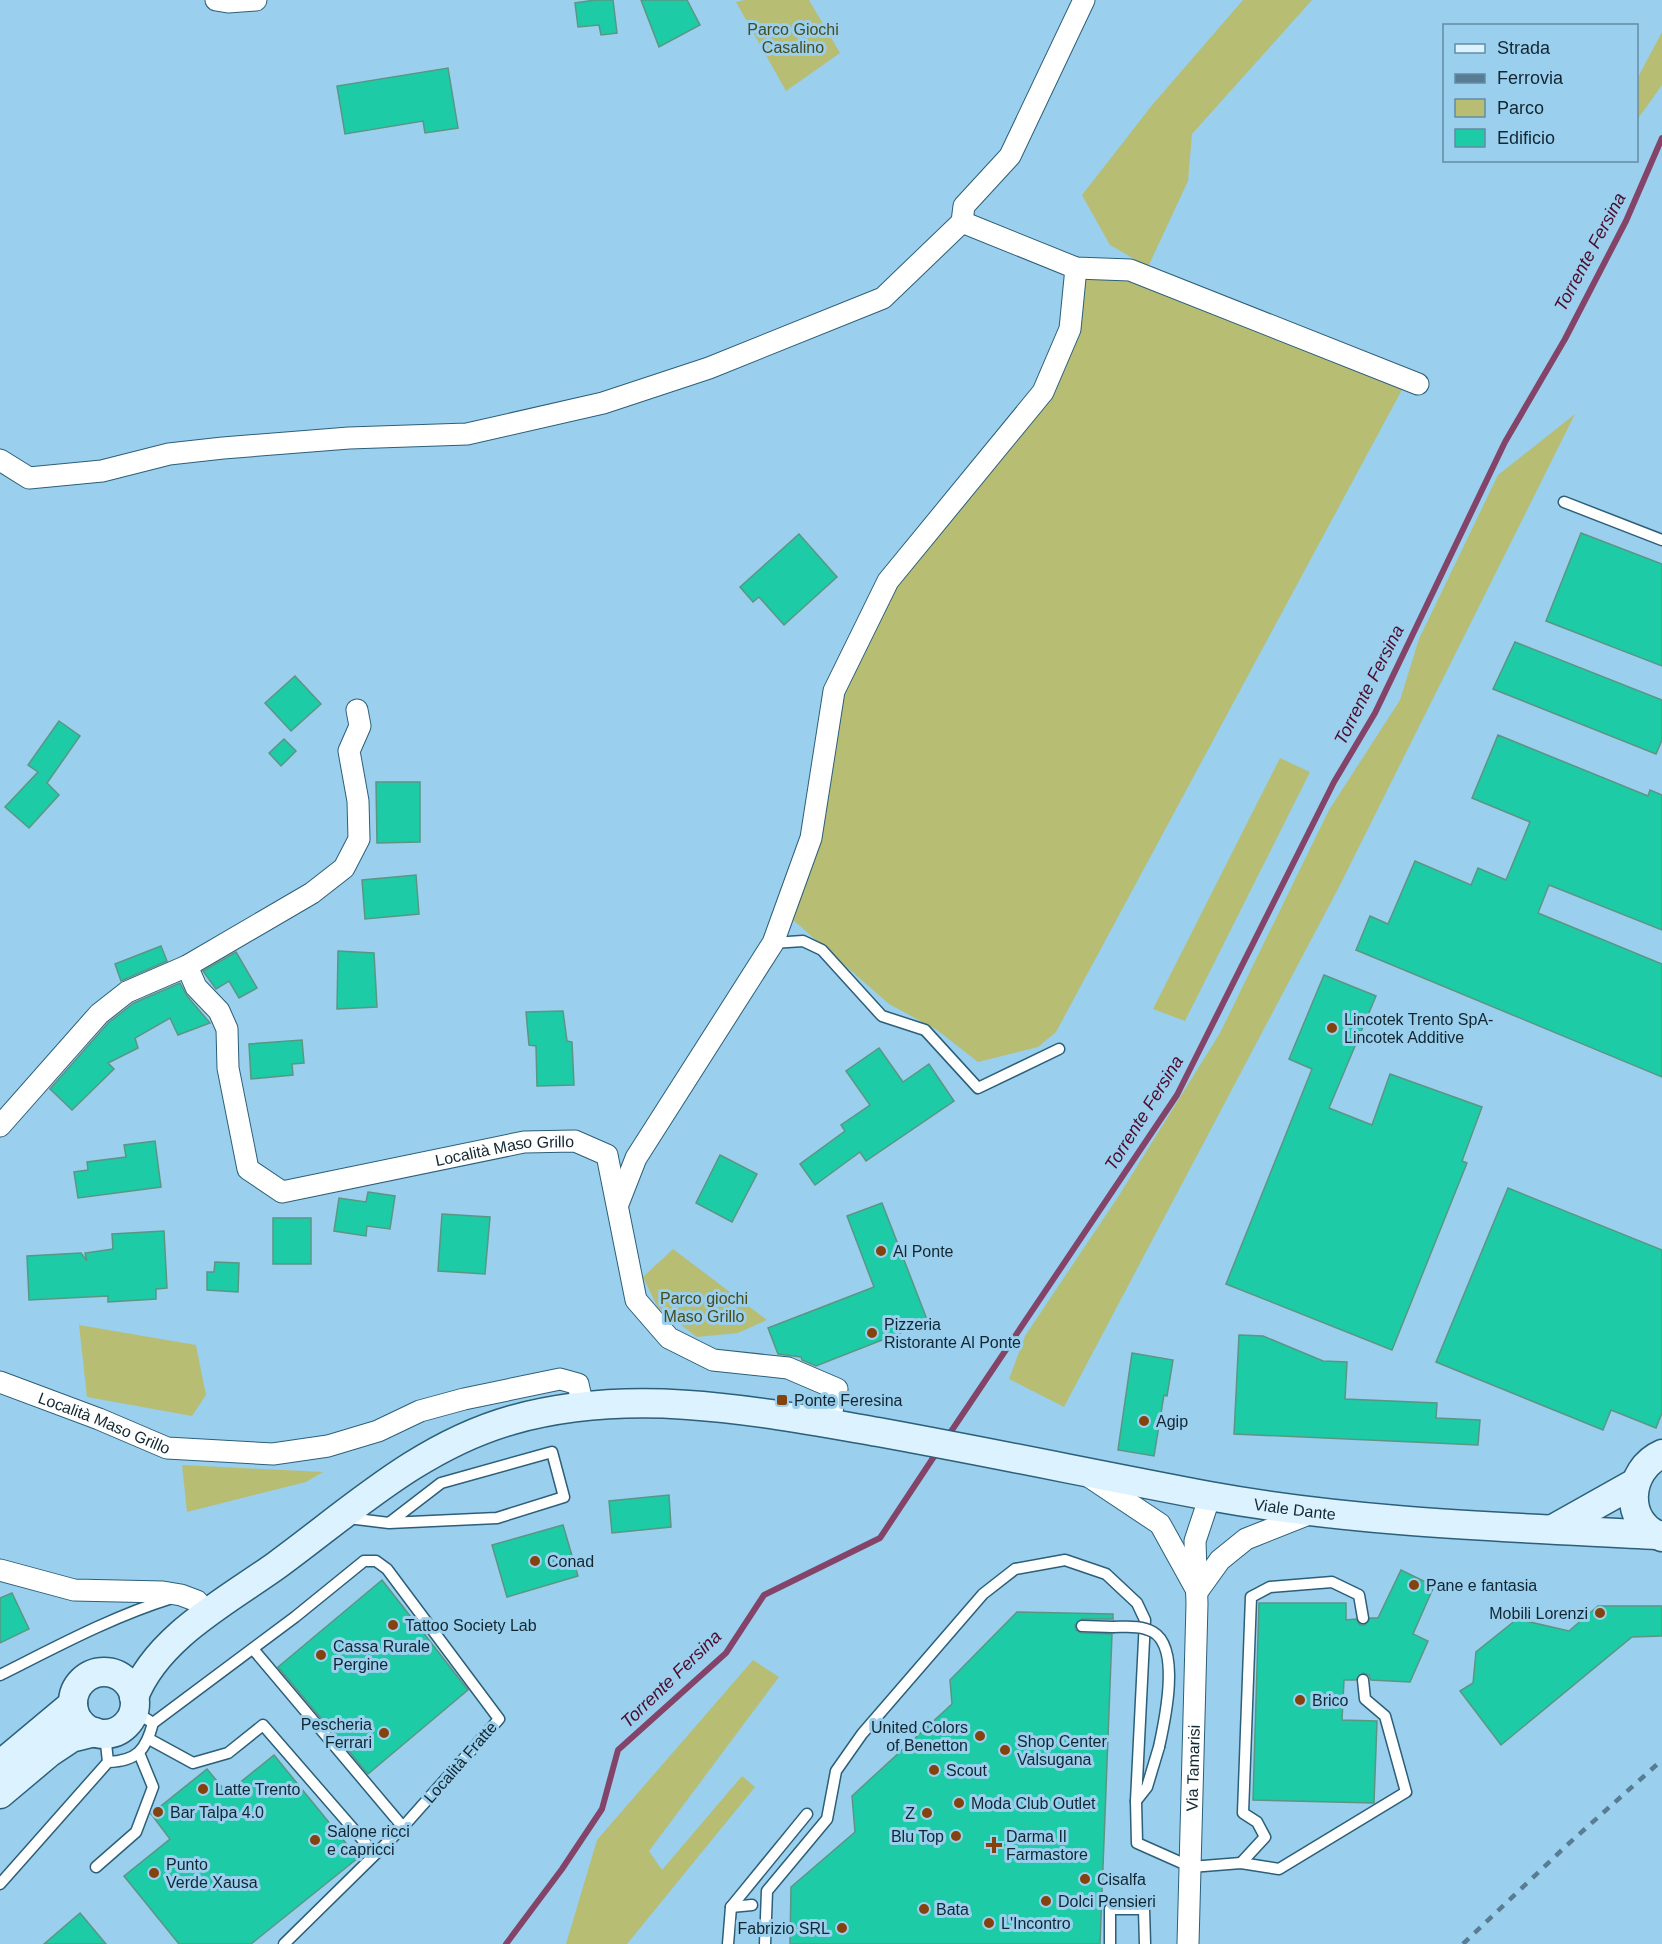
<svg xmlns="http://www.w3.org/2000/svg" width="1662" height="1944" font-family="Arial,sans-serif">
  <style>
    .green { fill: #b7be74 }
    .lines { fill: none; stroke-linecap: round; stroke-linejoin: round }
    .stream { stroke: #844469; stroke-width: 6 }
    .building { fill: #1ecba7; stroke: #5a9684; stroke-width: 1.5 }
    .lane-casing { stroke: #2c5f79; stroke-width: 13 }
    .street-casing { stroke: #2c5f79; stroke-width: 23 }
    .secondary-casing { stroke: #2c5f79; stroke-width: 31 }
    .lane { stroke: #fff; stroke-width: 10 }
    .street { stroke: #fff; stroke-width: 21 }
    .secondary { stroke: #dcf2ff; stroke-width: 28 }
    .rail { stroke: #587d92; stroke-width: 4.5; stroke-dasharray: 8 8; stroke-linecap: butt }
    .lane-bridge-casing { stroke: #2c5f79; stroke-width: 13; stroke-linecap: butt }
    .lane-bridge { stroke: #fff; stroke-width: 10 }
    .poi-dot { fill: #84430e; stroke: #9acfed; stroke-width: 2 }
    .labels { text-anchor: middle; stroke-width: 6; stroke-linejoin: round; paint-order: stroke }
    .park-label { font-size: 16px; fill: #484c1d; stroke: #9acfed }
    .poi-label { font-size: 16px; fill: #122732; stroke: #9acfed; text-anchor: start }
    .street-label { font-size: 16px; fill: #122732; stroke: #9acfed }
    .water-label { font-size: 18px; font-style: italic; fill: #4d0b2e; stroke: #9acfed }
  </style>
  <rect width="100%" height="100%" fill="#9acfed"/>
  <g class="green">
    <polygon points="745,0 809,0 840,53 786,91 736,2"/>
    <polygon points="1243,0 1312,0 1192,134 1188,181 1148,267 1110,245 1082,195 1153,104"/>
    <polygon points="1662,32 1662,85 1637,120 1637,79"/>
    <polygon points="1079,271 1129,273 1404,386 1056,1032 1038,1047 978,1062 937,1030 889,1004 792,919 839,693 893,585 1024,422 1056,392 1074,330"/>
    <polygon points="1575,414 1339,887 1064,1407 1009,1379 1025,1336 1118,1197 1220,1033 1329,810 1400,700 1419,639 1498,475"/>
    <polygon points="1280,758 1310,772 1185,1021 1153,1009"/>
    <polygon points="673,1249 767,1320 738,1333 697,1337 658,1308 643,1277"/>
    <polygon points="79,1325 196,1345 206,1395 192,1416 87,1397"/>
    <polygon points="182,1465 323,1472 306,1482 187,1512"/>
    <polygon points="753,1660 779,1677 649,1851 662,1870 742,1776 755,1787 627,1944 566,1944 597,1840"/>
  </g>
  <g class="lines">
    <g class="stream">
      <polyline points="948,1436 1177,1095 1334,782 1375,713 1505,442 1565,339 1626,221 1662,138"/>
      <polyline points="506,1944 562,1869 602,1809 618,1750 726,1653 764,1595 880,1538 937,1452"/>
    </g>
  </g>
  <g class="building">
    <polygon points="595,0 613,0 617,33 601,35 599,25 578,27 575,3"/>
    <polygon points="641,0 687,0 700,25 659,47"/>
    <polygon points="448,68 458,128 425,133 423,121 345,134 337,86"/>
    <polygon points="1581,533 1662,564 1662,666 1546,621"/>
    <polygon points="799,534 837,577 784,625 759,597 753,602 740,587"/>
    <polygon points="1515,642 1662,700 1662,740 1656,754 1493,689"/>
    <polygon points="295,676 321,704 291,731 265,703"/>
    <polygon points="59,721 80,736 47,783 59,795 29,828 5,807 38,772 28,765"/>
    <polygon points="1498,735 1648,796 1650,790 1662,795 1662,930 1549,885 1538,913 1662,964 1662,1077 1356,950 1370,916 1388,924 1415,861 1471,885 1478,868 1506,880 1530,822 1472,798"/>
    <polygon points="284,739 296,751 281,766 269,753"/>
    <polygon points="376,782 420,782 420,842 377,843"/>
    <polygon points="416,875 419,914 365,919 362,880"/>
    <polygon points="161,946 167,961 121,981 115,964"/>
    <polygon points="338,951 374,953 377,1007 337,1009"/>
    <polygon points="236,952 257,988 239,998 229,981 216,989 203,971"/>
    <polygon points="1324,975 1376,996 1329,1108 1372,1125 1390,1074 1482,1107 1462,1161 1467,1163 1392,1350 1226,1284 1312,1069 1289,1059"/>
    <polygon points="180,983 187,996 210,1023 178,1035 170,1018 135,1038 138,1048 108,1063 114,1069 72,1110 50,1089 108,1023 134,1003"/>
    <polygon points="563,1011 567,1041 572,1042 574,1085 537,1086 536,1046 529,1045 526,1012"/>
    <polygon points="302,1040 304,1063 292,1064 293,1075 251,1079 249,1044"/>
    <polygon points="879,1048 903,1082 929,1064 954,1101 866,1161 860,1152 815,1185 800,1164 845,1131 841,1125 870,1105 846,1071"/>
    <polygon points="155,1141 161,1187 78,1198 74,1172 88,1170 87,1162 126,1157 124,1145"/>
    <polygon points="720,1155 757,1174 732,1222 696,1203"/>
    <polygon points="1508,1188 1662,1250 1662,1413 1656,1428 1611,1410 1603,1430 1436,1362"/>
    <polygon points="368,1192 395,1196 390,1229 367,1226 366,1236 334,1231 339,1198 366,1202"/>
    <polygon points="882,1203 928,1322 816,1366 802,1360 801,1357 778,1354 768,1328 874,1287 847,1216"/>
    <polygon points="442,1214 490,1217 485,1274 438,1271"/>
    <rect x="273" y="1218" width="38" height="46"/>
    <polygon points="164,1231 167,1288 156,1289 156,1299 108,1302 108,1296 29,1300 27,1256 81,1253 87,1261 85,1253 113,1249 112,1234"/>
    <polygon points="215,1262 239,1263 238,1292 207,1290 207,1272 214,1272"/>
    <polygon points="1239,1335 1263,1336 1323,1361 1347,1362 1345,1399 1437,1403 1436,1418 1480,1420 1478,1445 1234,1434"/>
    <polygon points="1132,1353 1173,1360 1167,1396 1164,1395 1154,1456 1118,1450"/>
    <polygon points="669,1495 671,1527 612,1533 609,1501"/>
    <polygon points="563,1525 578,1576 507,1597 492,1545"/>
    <polygon points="1401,1570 1434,1586 1413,1634 1428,1641 1410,1682 1371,1680 1369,1675 1363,1673 1356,1680 1344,1680 1342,1720 1377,1721 1374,1803 1253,1800 1259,1603 1346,1603 1346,1620 1356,1619 1360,1625 1365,1625 1370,1618 1378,1618"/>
    <polygon points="382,1580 468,1690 368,1774 278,1667"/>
    <polygon points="12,1593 29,1629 0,1643 0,1598"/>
    <polygon points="1598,1606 1662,1606 1662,1636 1632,1637 1501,1745 1460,1691 1473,1683 1476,1652 1517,1619 1569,1631"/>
    <polygon points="1017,1612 1113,1614 1113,1619 1082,1619 1075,1625 1076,1630 1081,1633 1112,1634 1100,1944 790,1944 791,1887 855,1832 852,1796 952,1704 950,1680"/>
    <polygon points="274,1755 358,1858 251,1944 179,1944 124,1876 170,1839 151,1814 207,1769 227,1793"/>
    <polygon points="80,1913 106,1944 44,1944"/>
  </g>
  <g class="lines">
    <g class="lane-casing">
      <g id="lane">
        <polyline points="1564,502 1662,540"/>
        <polyline points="773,943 803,941 822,950 882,1016 925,1030 978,1088 1059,1049"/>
        <polyline points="348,1518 389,1523 497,1518 564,1497 552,1452 441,1483 389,1523"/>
        <polyline points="1082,1626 1113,1627"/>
        <path d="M0,1675C56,1647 111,1617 172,1598"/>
        <polyline points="134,1711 153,1723"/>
        <polyline points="105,1734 108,1762"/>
        <polyline points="149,1739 193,1763 228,1753 263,1725 375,1854"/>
        <polyline points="1136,1801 1147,1787 1159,1747"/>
        <polyline points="1241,1863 1265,1837 1257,1822 1243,1813 1251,1597 1270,1587 1332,1582 1359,1595 1363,1618"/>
        <polyline points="96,1867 136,1832 153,1787 139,1753"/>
        <path d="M0,1884L108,1762C137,1761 146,1750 153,1723L295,1617L364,1561H376L387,1569L499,1719L403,1827L253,1649"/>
        <polyline points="731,1907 752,1905"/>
        <polyline points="284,1944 403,1827"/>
        <polyline points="728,1944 731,1907 807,1814"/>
        <polyline points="765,1944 767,1891 827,1819 836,1771 862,1734 983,1594 1015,1569 1065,1560 1106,1574 1137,1603 1145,1620 1136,1801 1137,1843 1191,1867 1241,1863 1279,1869 1406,1792 1385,1716 1365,1699 1363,1680"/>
        <polyline points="1110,1944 1110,1909 1144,1909 1145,1944"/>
      </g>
    </g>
    <g class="street-casing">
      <g id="street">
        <polyline points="216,0 228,2 256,0"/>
        <polyline points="962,222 1076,268 1130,270 1418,384"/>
        <polyline points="0,460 29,478 102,471 169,454 223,448 349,438 467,434 603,403 709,368 883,298 962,222 964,206 1010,156 1084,0"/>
        <path id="s1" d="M357,710L360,726L349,751L358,801L359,839L344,868L312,893L187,966L196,987L219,1011L227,1029L228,1068L248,1169L282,1192L524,1142L575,1141L607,1155L636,1300L669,1338L713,1360L788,1368L837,1389L829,1424"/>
        <polyline points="0,1126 99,1014 127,992 187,966"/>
        <polyline points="618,1204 636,1158 773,943 811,838 834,691 888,581 1043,392 1070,329 1076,268"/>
        <path id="s2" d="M0,1382L99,1419L167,1448L273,1454L328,1446L378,1431L420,1411L464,1399L560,1379L578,1384L583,1407"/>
        <polyline points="1088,1476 1160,1524 1196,1589"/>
        <polyline points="0,1570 74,1590 163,1592 181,1595 197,1601 208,1615"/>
        <polyline points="1197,1592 1220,1560 1246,1539 1314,1512"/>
        <path id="s3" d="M1188,1944L1197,1604L1195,1541L1210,1496"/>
      </g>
    </g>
    <g class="secondary-casing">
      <g id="secondary">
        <path d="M1662,1454C1627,1469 1622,1523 1662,1537"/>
        <polyline points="1553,1529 1635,1483"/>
        <circle cx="104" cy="1703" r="31"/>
        <path id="s4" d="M134,1697C157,1637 227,1601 277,1565C352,1510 420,1446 512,1420C633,1386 757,1411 878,1432C988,1452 1098,1475 1209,1496C1357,1523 1507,1527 1658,1535"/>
        <polyline points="0,1765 73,1704"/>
        <polyline points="0,1794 50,1752 71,1738 95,1732"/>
      </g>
    </g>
    <use href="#lane" class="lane"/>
    <use href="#street" class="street"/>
    <use href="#secondary" class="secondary"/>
    <polyline class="rail" points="1463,1944 1566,1846 1662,1760"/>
    <g class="lane-bridge-casing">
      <path id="lane-bridge" d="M1113,1627C1126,1627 1141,1625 1153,1632C1181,1648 1165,1720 1159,1747"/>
    </g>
    <use href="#lane-bridge" class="lane-bridge"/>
  </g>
  <g class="poi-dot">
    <circle cx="1332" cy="1028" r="6"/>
    <circle cx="881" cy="1251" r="6"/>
    <circle cx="872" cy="1333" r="6"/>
    <rect x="776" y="1394" width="12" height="12" rx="3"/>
    <circle cx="1144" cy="1421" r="6"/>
    <circle cx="535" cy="1561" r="6"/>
    <circle cx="1414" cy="1585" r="6"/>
    <circle cx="1600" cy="1613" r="6"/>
    <circle cx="393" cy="1625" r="6"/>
    <circle cx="321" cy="1655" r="6"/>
    <circle cx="1300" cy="1700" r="6"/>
    <circle cx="384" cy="1733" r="6"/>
    <circle cx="980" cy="1736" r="6"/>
    <circle cx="1005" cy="1750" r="6"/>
    <circle cx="934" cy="1770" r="6"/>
    <circle cx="203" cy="1789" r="6"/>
    <circle cx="959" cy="1803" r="6"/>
    <circle cx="158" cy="1812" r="6"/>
    <circle cx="927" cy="1813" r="6"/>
    <circle cx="956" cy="1836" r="6"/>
    <circle cx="315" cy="1840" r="6"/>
    <path d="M991 1836h6v6h6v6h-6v6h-6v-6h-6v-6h6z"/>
    <circle cx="154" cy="1873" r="6"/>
    <circle cx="1085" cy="1879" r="6"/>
    <circle cx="1046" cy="1901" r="6"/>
    <circle cx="924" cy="1909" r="6"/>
    <circle cx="989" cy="1923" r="6"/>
    <circle cx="842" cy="1928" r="6"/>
  </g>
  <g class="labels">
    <g class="park-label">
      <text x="793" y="35">Parco Giochi<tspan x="793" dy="18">Casalino</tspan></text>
      <text x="704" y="1304">Parco giochi<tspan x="704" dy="18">Maso Grillo</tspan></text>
    </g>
    <g class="poi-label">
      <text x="1344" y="1025">Lincotek Trento SpA-<tspan x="1344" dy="18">Lincotek Additive</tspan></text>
      <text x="893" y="1257">Al Ponte</text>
      <text x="884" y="1330">Pizzeria<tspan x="884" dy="18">Ristorante Al Ponte</tspan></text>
      <text x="794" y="1406">Ponte Feresina</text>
      <text x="1156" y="1427">Agip</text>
      <text x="547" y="1567">Conad</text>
      <text x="1426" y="1591">Pane e fantasia</text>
      <text x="1588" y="1619" text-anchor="end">Mobili Lorenzi</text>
      <text x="405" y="1631">Tattoo Society Lab</text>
      <text x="333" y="1652">Cassa Rurale<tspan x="333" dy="18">Pergine</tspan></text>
      <text x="1312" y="1706">Brico</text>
      <text x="372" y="1730" text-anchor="end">Pescheria<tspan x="372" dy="18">Ferrari</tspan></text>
      <text x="968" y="1733" text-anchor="end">United Colors<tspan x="968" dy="18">of Benetton</tspan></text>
      <text x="1017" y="1747">Shop Center<tspan x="1017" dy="18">Valsugana</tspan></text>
      <text x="946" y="1776">Scout</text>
      <text x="215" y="1795">Latte Trento</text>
      <text x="971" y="1809">Moda Club Outlet</text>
      <text x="170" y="1818">Bar Talpa 4.0</text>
      <text x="915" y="1819" text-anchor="end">Z</text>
      <text x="327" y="1837">Salone ricci<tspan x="327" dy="18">e capricci</tspan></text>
      <text x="944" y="1842" text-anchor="end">Blu Top</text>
      <text x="1006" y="1842">Darma Il<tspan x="1006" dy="18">Farmastore</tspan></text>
      <text x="166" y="1870">Punto<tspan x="166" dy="18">Verde Xausa</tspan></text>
      <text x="1097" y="1885">Cisalfa</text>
      <text x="1058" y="1907">Dolci Pensieri</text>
      <text x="936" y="1915">Bata</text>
      <text x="1001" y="1929">L'Incontro</text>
      <text x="830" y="1934" text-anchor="end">Fabrizio SRL</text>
    </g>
    <g class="street-label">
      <text dy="6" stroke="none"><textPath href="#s1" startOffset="836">Località Maso Grillo</textPath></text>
      <text dy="6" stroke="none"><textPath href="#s2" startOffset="112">Località Maso Grillo</textPath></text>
      <text dy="6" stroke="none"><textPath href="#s4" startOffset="1269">Viale Dante</textPath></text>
      <text transform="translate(460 1762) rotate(-49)" y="6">Località Fratte</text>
      <text dy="6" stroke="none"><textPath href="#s3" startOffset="176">Via Tamarisi</textPath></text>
    </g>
    <g class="water-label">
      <text transform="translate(1590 252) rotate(-62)" y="6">Torrente Fersina</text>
      <text transform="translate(1369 685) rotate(-63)" y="6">Torrente Fersina</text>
      <text transform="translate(1144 1113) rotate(-58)" y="6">Torrente Fersina</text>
      <text transform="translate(671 1679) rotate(-44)" y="6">Torrente Fersina</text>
    </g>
  </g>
  <rect x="1443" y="24" width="195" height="138" fill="#9acfed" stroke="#648ca2" stroke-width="1.5"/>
  <rect x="1455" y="44" width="30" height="9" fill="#dcf2ff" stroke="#648ca2" stroke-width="1.5"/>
  <text x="1497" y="54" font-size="18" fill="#122732">Strada</text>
  <rect x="1455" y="74" width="30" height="9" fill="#587d92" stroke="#648ca2" stroke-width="1.5"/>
  <text x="1497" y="84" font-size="18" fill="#122732">Ferrovia</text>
  <rect x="1455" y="99" width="30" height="18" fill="#b7be74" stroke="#648ca2" stroke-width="1.5"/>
  <text x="1497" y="114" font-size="18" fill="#122732">Parco</text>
  <rect x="1455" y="129" width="30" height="18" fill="#1ecba7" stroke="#648ca2" stroke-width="1.5"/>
  <text x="1497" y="144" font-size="18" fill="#122732">Edificio</text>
</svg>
